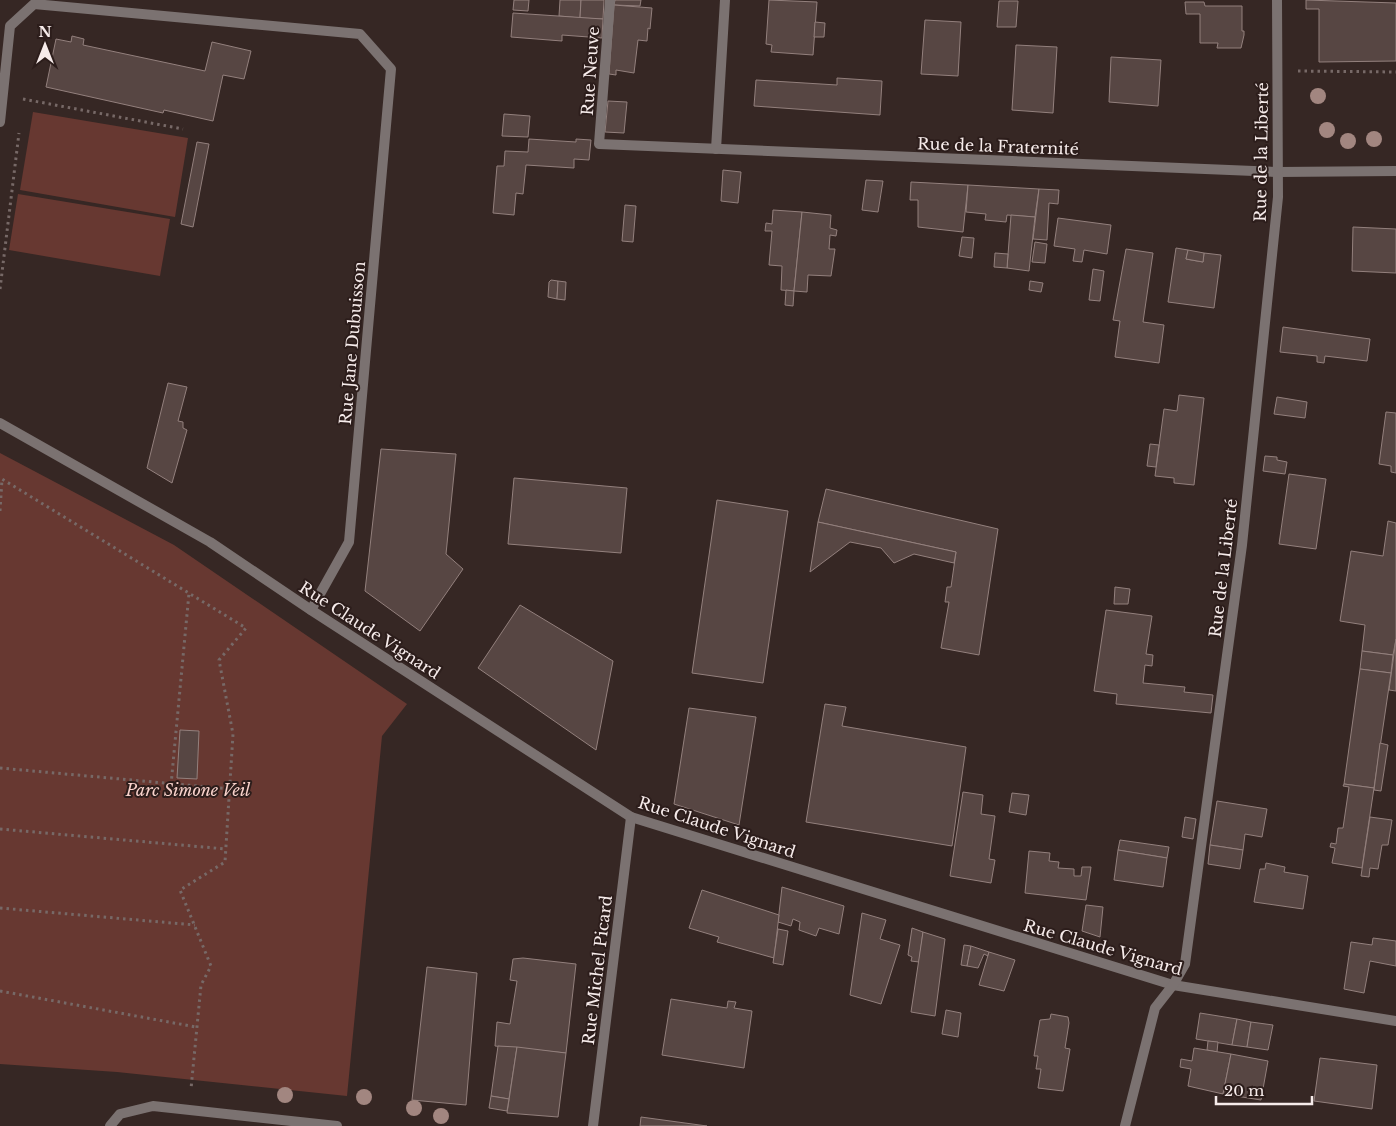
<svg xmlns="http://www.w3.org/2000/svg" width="1396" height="1126" font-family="'Libre Baskerville',serif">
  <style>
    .green { fill: #673831 }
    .building { fill: #574643; stroke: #93807d }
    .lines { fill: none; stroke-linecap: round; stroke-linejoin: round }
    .path { stroke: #776967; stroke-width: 3; stroke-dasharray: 2.5 4; stroke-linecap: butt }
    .lane { stroke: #7b7271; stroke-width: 10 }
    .street { stroke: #7b7271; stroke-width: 10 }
    .tree { fill: #a28680 }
    .labels { text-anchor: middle; stroke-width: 4; stroke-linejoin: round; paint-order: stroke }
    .street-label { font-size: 16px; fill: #f6ebea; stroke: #2c1d1b }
    .park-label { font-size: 16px; font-style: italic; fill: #fad3cc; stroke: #2c1d1b }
  </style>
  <rect width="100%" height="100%" fill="#362724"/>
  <g class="green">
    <polygon points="33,112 188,138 175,217 20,190"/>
    <polygon points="18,194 170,219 160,276 9,250"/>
    <polygon points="0,453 174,545 407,704 382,736 347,1096 117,1072 0,1064"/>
  </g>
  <g class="building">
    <polygon points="514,0 529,0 528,11 513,10"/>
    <polygon points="560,0 581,0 580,18 559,16"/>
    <polygon points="581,0 604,0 603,19 580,18"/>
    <polygon points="615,0 641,0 640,6 614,5"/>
    <polygon points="769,0 817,2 813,55 771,52 772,45 766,44"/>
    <polygon points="1306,0 1396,3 1396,61 1319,62 1319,9 1306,9"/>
    <polygon points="999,1 1018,1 1016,27 997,27"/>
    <polygon points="1185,2 1204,2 1205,6 1242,6 1242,31 1244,31 1244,35 1241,48 1217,48 1218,43 1200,43 1200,14 1186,14"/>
    <polygon points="614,5 652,8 650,29 648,28 647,41 638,40 634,73 616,70 616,75 609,74"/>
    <polygon points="513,13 603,19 602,38 562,35 562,41 511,37"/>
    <polygon points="925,20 961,22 958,76 921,74"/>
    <polygon points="815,22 825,23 824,37 814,37"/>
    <polygon points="72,36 84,39 83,45 205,71 212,42 251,51 244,79 223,75 213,121 164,110 163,113 46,87 56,39 71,42"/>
    <polygon points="1016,45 1057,47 1053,113 1012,110"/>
    <polygon points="1111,57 1161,60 1158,106 1109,102"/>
    <polygon points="837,78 882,81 880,115 754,106 756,80 837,85"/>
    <polygon points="608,101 627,102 624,133 605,132"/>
    <polygon points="504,114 530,116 528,137 502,136"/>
    <polygon points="529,139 576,142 576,139 591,140 589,160 574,159 574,168 526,165 523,194 516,193 514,215 493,213 497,166 504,166 505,151 528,152"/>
    <polygon points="197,142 209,144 193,227 181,224"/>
    <polygon points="723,170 741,172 738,203 721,201"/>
    <polygon points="866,180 883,181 878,212 862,210"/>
    <polygon points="911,182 968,185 963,232 918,227 918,200 910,200"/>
    <polygon points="968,185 1039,189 1035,217 1007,215 1006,222 985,220 986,214 966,212"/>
    <polygon points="1039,189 1059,190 1058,204 1049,203 1047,240 1033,239"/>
    <polygon points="625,205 636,206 633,242 622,241"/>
    <polygon points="773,210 802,212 794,291 781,290 782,266 769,265 772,231 765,231 766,223 772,224"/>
    <polygon points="802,212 831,215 830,228 837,230 836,236 830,235 829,249 835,249 831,276 808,275 807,292 794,291"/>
    <polygon points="1011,215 1035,217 1029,271 1007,268"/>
    <polygon points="1058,218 1111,225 1107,254 1084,250 1082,262 1073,261 1075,249 1054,246"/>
    <polygon points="1353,227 1396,229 1396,273 1352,271"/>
    <polygon points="962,237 974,238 972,258 959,256"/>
    <polygon points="1035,242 1047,244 1045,263 1032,262"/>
    <polygon points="1176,248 1188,250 1186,259 1203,262 1204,253 1221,255 1214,308 1168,302"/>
    <polygon points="1126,249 1153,253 1143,322 1164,325 1159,363 1115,357 1120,321 1113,320"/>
    <polygon points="1188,250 1204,253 1203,262 1186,259"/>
    <polygon points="995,253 1008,254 1007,268 994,267"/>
    <polygon points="1093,269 1104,271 1100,301 1089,300"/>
    <polygon points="551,280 558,281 557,299 548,297 549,282"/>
    <polygon points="558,281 566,282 565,300 557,299"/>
    <polygon points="1030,281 1043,283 1041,292 1029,290"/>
    <polygon points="786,290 794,291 793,306 785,305"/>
    <polygon points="1283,327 1370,339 1367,361 1325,356 1324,363 1317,362 1317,356 1280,352"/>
    <polygon points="168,383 187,387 178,421 183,422 183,428 187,430 172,483 147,468"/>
    <polygon points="1179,395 1204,398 1194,485 1174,483 1174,478 1155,476 1164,409 1177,411"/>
    <polygon points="1277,397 1307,402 1305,418 1274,414"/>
    <polygon points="1386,412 1396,413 1396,473 1391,472 1391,466 1379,464"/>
    <polygon points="1150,444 1159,445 1156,467 1147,466"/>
    <polygon points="381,449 456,454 446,554 463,569 420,631 365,591"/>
    <polygon points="1265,456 1277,457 1277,460 1287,462 1285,474 1263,471"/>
    <polygon points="1289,474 1326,479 1316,549 1279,544"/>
    <polygon points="514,478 627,488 621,553 508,544"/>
    <polygon points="826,489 998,529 979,655 941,648 949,602 945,602 947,587 951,587 956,552 818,522"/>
    <polygon points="717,500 788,511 763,683 692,673"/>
    <polygon points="1388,521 1396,523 1396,639 1393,655 1362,651 1365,625 1340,621 1351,551 1383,556"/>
    <polygon points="818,522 956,552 954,563 914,554 894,563 881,548 850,542 810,572"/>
    <polygon points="1115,587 1130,589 1128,604 1114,604"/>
    <polygon points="520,605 613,661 596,750 478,668"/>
    <polygon points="1106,610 1152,616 1146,654 1153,655 1152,666 1145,665 1143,683 1185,687 1184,692 1213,695 1211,713 1116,704 1117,694 1094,691"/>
    <polygon points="1396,639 1396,691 1389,690"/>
    <polygon points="1362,651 1393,655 1391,673 1360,669"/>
    <polygon points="1360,669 1391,673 1374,788 1344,784"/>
    <polygon points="825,704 846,707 842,726 966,747 952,846 806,822"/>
    <polygon points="689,708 756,717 739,825 674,804"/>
    <polygon points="180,730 199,731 197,779 177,778"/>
    <polygon points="1380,743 1388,745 1381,791 1374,790"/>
    <polygon points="1344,784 1374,788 1362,868 1332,863 1335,848 1330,847 1331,843 1336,844 1338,828 1343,828 1349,787 1343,786"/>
    <polygon points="963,792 983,795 981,814 995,816 989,859 995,860 991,883 950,876"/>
    <polygon points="1012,793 1029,795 1026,815 1009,812"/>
    <polygon points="1217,801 1267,809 1262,837 1245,834 1243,850 1210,845"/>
    <polygon points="1185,817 1196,819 1193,839 1182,837"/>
    <polygon points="1370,817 1392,820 1388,845 1382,845 1378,869 1370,868 1369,877 1361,876"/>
    <polygon points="1120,840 1169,847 1167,858 1118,850"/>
    <polygon points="1210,845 1243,850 1240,869 1208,864"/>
    <polygon points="1118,850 1167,858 1163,887 1114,880"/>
    <polygon points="1029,851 1050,853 1049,861 1059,862 1058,868 1074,869 1074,876 1081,876 1082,867 1091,867 1086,900 1025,893"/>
    <polygon points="1266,863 1285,867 1284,872 1308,876 1303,909 1254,902 1260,869 1265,869"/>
    <polygon points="782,887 844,906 839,934 819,928 816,936 799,930 800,922 793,919 791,926 778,922"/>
    <polygon points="702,890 779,915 774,958 717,942 719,937 689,928"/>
    <polygon points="1086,905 1103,907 1100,937 1082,931"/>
    <polygon points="862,913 886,920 880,939 900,945 881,1004 850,995"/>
    <polygon points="912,928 923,932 919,962 911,961 912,957 908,955"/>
    <polygon points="778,929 788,931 783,965 773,963"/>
    <polygon points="923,932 945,939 935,1016 911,1012"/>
    <polygon points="1373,938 1396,941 1396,966 1370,961 1364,993 1344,989 1351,942 1372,945"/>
    <polygon points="964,945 971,946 967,966 961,965"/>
    <polygon points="971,946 989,952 988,956 984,954 978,968 967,966"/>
    <polygon points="989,952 1015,960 1004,991 979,985"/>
    <polygon points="523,958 576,964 566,1053 495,1046 497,1022 510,1024 517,981 510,980 513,959"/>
    <polygon points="427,967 477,973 466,1105 412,1100"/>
    <polygon points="671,999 727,1008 728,1001 736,1002 734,1008 752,1011 744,1068 662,1055"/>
    <polygon points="946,1010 961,1013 958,1037 942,1034"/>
    <polygon points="1200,1013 1237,1019 1232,1045 1196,1039"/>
    <polygon points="1051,1014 1068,1017 1069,1023 1065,1048 1070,1049 1063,1091 1038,1088 1041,1069 1036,1069 1038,1056 1034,1056 1040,1020 1050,1019"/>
    <polygon points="1237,1019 1251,1022 1247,1047 1232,1045"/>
    <polygon points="1251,1022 1273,1025 1268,1050 1247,1047"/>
    <polygon points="1208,1041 1218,1042 1217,1052 1207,1050"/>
    <polygon points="498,1046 517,1047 509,1099 491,1096"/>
    <polygon points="517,1047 566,1053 558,1117 507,1113"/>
    <polygon points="1194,1048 1231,1054 1223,1094 1188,1086 1191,1069 1180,1067 1181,1059 1192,1061"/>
    <polygon points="1231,1054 1268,1061 1261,1100 1223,1094"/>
    <polygon points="1320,1058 1377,1065 1372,1109 1314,1101"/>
    <polygon points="491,1096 509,1099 507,1111 489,1108"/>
    <polygon points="641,1117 707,1126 640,1126"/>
  </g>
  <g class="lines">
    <g class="path">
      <polyline points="1298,71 1396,72"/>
      <polyline points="23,99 183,129"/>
      <polyline points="0,289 19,133"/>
      <polyline points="0,511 2,479 246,628 219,660 233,734 225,862 180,890 211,966 201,985 191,1089"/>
      <polyline points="0,768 230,789"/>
      <polyline points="171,785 189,593"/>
      <polyline points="0,829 226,849"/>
      <polyline points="0,908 195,925"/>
      <polyline points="0,991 196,1027"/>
    </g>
    <polyline class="lane" points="0,122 10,26 34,4 360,34 391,69 349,542 311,610"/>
    <g class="street">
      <polyline points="610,0 599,144 1279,172 1396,171"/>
      <polyline points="716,149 725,0"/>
      <polyline points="0,423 210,542 311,610 631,817 1173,985 1396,1021"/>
      <polyline points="110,1126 120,1114 153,1106 337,1126"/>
      <polyline points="593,1126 631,817"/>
      <polyline points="1125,1126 1155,1008 1173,985 1185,964 1242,545 1278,197 1277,0"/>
    </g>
  </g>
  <g class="tree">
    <circle cx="1318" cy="96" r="8"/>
    <circle cx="1327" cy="130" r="8"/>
    <circle cx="1374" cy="139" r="8"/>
    <circle cx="1348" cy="141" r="8"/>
    <circle cx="285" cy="1095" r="8"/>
    <circle cx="364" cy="1097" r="8"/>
    <circle cx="414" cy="1108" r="8"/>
    <circle cx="441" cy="1116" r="8"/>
  </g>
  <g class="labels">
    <g class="street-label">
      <text transform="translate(590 71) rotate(-86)" y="6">Rue Neuve</text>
      <text transform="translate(998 146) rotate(2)" y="6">Rue de la Fraternité</text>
      <text transform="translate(1261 152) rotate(-89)" y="6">Rue de la Liberté</text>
      <text transform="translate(352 343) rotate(-85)" y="6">Rue Jane Dubuisson</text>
      <text transform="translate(1223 568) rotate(-83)" y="6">Rue de la Liberté</text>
      <text transform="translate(370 630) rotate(33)" y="6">Rue Claude Vignard</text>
      <text transform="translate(717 827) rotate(18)" y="6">Rue Claude Vignard</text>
      <text transform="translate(1103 947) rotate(16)" y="6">Rue Claude Vignard</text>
      <text transform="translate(597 970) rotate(-83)" y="6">Rue Michel Picard</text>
    </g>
    <g class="park-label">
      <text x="188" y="796">Parc Simone Veil</text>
    </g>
  </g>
  <g transform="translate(45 45)" stroke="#2c1d1b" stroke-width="4" paint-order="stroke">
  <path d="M0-4L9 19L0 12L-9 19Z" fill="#f6ebea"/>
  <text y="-8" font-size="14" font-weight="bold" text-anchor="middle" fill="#f6ebea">N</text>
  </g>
  <path d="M1216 1096v8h96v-8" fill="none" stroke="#f6ebea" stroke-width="2.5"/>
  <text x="1224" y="1096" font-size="15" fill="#f6ebea" stroke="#2c1d1b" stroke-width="4" paint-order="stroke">20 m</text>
</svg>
